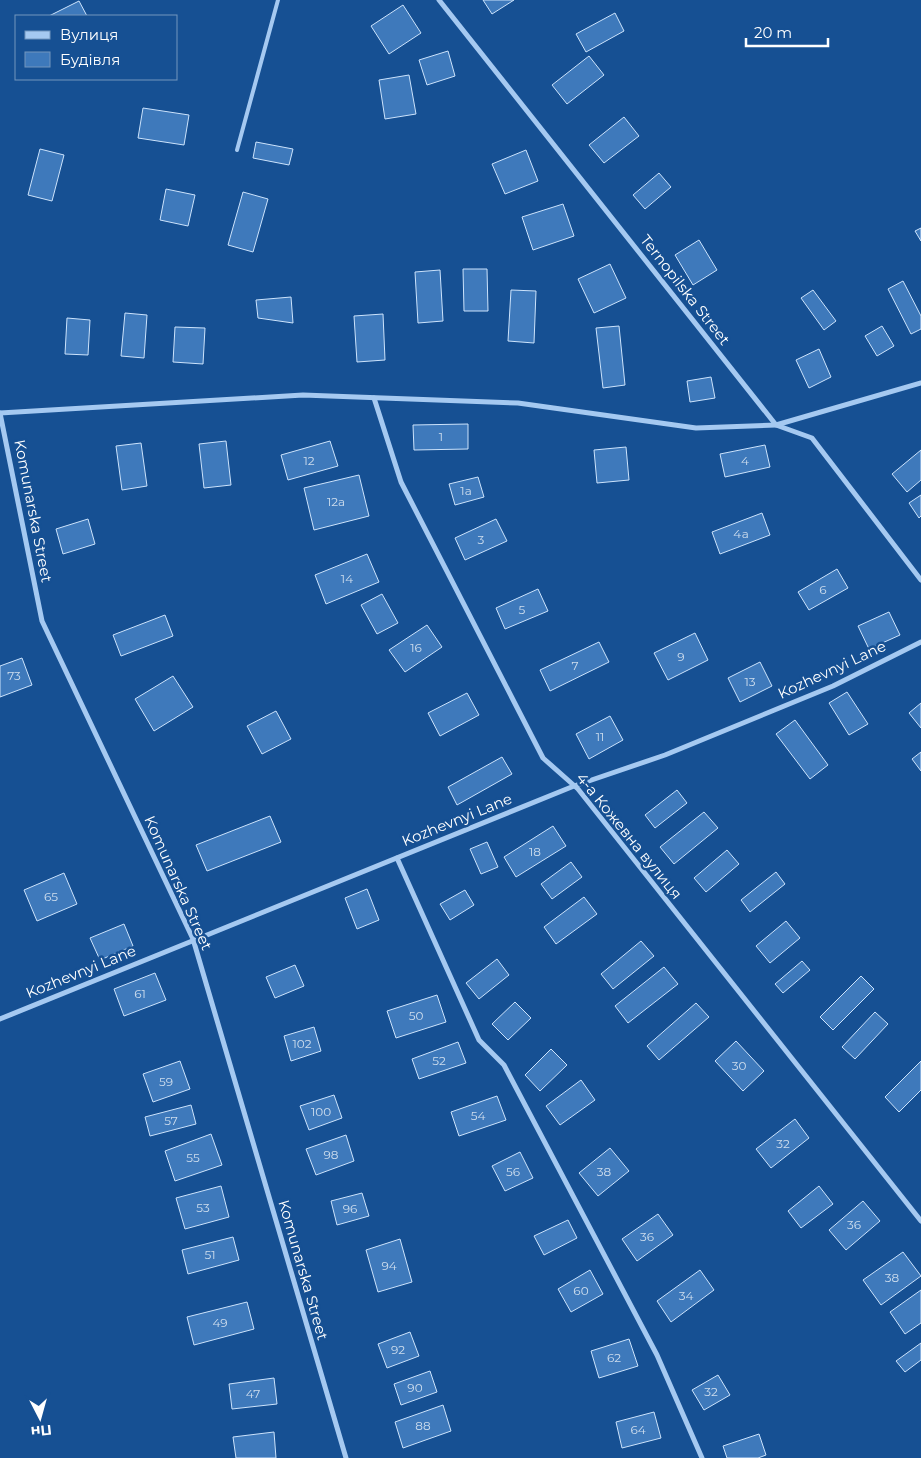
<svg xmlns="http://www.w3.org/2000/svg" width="921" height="1458" font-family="Montserrat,sans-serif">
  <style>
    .building { fill: #3e79bb; stroke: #cce3fc }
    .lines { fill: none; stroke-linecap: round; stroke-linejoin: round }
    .lane { stroke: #a5c9f1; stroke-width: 4 }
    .street { stroke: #a5c9f1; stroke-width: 5 }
    .labels { text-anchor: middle; stroke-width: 5; stroke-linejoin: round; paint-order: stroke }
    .number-label { font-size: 12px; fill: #cfdeee }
    .street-label { font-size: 15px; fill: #fff; stroke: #165093 }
  </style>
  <rect width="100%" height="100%" fill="#165093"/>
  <g class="building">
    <polygon points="483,0 514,0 492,14"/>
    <polygon points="79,1 87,16 49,16"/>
    <polygon points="403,5 421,33 389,54 371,26"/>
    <polygon points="615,13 624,31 586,52 576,34"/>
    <polygon points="448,51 455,76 427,85 419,60"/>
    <polygon points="589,56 604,75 567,104 552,85"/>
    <polygon points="409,75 416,114 385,119 379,80"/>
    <polygon points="143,108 189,115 184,145 138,138"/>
    <polygon points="624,117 639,136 604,163 589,145"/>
    <polygon points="256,142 293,149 289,165 253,158"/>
    <polygon points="40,149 64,155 52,201 28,195"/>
    <polygon points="526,150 538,181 505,194 492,164"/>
    <polygon points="659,173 671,187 645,209 633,195"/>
    <polygon points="166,189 195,195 188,226 160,220"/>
    <polygon points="243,192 268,199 253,252 228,245"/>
    <polygon points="563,204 574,236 533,250 522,217"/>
    <polygon points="921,228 921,241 915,231"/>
    <polygon points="699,240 717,270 693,285 675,255"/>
    <polygon points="610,264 626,298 594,313 578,279"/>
    <polygon points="463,269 487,269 488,311 464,311"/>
    <polygon points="440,270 443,321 418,323 415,272"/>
    <polygon points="903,281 921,316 921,329 911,334 888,289"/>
    <polygon points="511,290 536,291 534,343 508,341"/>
    <polygon points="813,290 836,321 824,330 801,298"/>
    <polygon points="291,297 293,323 258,318 256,300"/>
    <polygon points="125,313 147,315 144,358 121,356"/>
    <polygon points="383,314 385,360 357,362 354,316"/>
    <polygon points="67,318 90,320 88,355 65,354"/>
    <polygon points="619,326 625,385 603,388 596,328"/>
    <polygon points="882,326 894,346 877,356 865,336"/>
    <polygon points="175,327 205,328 203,364 173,362"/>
    <polygon points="819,349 831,377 809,388 796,360"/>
    <polygon points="711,377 715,398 690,402 687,381"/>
    <polygon points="468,424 468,449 414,450 413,425"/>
    <polygon points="226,441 231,485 204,488 199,444"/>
    <polygon points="330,441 338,466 288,480 281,455"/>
    <polygon points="141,443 147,486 122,490 116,446"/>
    <polygon points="765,445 770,467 725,477 720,454"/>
    <polygon points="626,447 629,480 597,483 594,450"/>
    <polygon points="921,450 921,480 907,492 892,474"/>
    <polygon points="359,475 369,516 314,530 304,488"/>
    <polygon points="478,477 484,497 455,505 449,484"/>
    <polygon points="921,495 921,516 919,518 909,503"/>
    <polygon points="762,513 770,535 720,554 712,532"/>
    <polygon points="88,519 95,544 63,554 56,529"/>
    <polygon points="496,519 507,541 465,560 455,538"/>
    <polygon points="367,554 379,582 326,604 315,575"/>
    <polygon points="837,569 848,588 809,610 798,592"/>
    <polygon points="538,589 548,611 505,629 496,608"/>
    <polygon points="382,594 398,623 377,634 361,605"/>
    <polygon points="889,612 900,635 869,649 858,626"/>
    <polygon points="165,615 173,636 121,656 113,635"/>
    <polygon points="427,625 442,647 405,672 389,650"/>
    <polygon points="695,633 708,660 668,680 654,653"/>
    <polygon points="599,642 609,662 550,691 540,670"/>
    <polygon points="22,658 32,685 0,697 0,666"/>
    <polygon points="760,662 772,686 740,702 728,678"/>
    <polygon points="173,676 193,707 154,731 135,699"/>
    <polygon points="847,692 868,724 849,735 829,703"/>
    <polygon points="467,693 479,715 440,736 428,713"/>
    <polygon points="921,703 921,728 909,713"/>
    <polygon points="276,711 291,739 262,754 247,726"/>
    <polygon points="610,716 623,740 589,759 576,734"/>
    <polygon points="795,720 828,765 810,779 776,734"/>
    <polygon points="921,752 921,771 912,759"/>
    <polygon points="502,757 512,774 457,805 448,787"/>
    <polygon points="677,790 687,803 655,828 645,815"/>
    <polygon points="704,812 718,828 674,864 660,847"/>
    <polygon points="270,816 281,842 207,871 196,845"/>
    <polygon points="553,826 566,846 516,877 504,857"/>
    <polygon points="487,842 498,867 481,874 470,849"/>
    <polygon points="727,850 739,864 706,892 694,878"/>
    <polygon points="571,862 582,877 552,899 541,884"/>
    <polygon points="776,872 785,884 750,912 741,900"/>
    <polygon points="64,873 77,904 37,921 24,890"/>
    <polygon points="367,889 379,920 357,929 345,898"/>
    <polygon points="465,890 474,905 450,920 440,904"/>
    <polygon points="584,897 597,914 556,944 544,927"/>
    <polygon points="786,921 800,938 770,963 756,946"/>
    <polygon points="124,924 133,946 100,960 90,938"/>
    <polygon points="641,941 654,956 613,989 601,974"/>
    <polygon points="497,959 509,975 479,999 466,983"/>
    <polygon points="802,961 810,970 783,993 775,984"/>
    <polygon points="295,965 304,986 275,998 266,977"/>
    <polygon points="664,967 678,984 628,1023 615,1006"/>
    <polygon points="155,973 166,1000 124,1016 114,989"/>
    <polygon points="861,976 874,989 833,1030 820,1017"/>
    <polygon points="437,995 446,1022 396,1038 387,1011"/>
    <polygon points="515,1002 531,1018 508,1040 492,1024"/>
    <polygon points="696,1003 709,1017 659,1060 647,1046"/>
    <polygon points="875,1012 888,1024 855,1059 842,1047"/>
    <polygon points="314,1027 321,1051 291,1061 284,1036"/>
    <polygon points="736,1041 764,1071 743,1091 715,1061"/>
    <polygon points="458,1042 466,1063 419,1079 412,1059"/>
    <polygon points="551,1049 567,1065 540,1091 525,1075"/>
    <polygon points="180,1061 190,1089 153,1102 143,1074"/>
    <polygon points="921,1061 921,1090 899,1112 885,1097"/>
    <polygon points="581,1080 595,1100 560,1125 546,1106"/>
    <polygon points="334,1095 342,1118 309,1130 300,1106"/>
    <polygon points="497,1096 506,1120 459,1136 451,1112"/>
    <polygon points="191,1105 196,1124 150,1136 145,1117"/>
    <polygon points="795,1119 809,1138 771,1168 756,1149"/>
    <polygon points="211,1134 222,1165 175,1181 165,1151"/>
    <polygon points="346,1135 354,1161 316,1175 306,1149"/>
    <polygon points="610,1148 629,1171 598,1196 579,1173"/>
    <polygon points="520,1152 533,1178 505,1191 492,1166"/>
    <polygon points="221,1186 229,1217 185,1229 176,1198"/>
    <polygon points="819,1186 833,1204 801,1228 788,1211"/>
    <polygon points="362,1193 369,1216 337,1225 331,1201"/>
    <polygon points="863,1201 880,1221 846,1250 829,1230"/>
    <polygon points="658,1214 673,1235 637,1261 622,1239"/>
    <polygon points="568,1220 577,1238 544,1255 534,1236"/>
    <polygon points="233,1237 239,1260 188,1274 182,1250"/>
    <polygon points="400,1239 412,1282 378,1292 366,1250"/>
    <polygon points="903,1252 921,1276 881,1305 863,1280"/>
    <polygon points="590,1270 603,1294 571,1312 558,1289"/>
    <polygon points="700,1270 714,1290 671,1322 657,1301"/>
    <polygon points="921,1290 921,1323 905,1334 890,1312"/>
    <polygon points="247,1302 254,1329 194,1345 187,1317"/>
    <polygon points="410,1332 419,1356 387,1368 378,1344"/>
    <polygon points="629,1339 638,1366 599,1378 591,1351"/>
    <polygon points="921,1343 921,1360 905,1372 896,1361"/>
    <polygon points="430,1371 437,1392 401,1405 394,1384"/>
    <polygon points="718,1375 730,1395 704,1410 692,1390"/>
    <polygon points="274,1378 277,1404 232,1409 229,1384"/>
    <polygon points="443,1405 451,1431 403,1448 395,1422"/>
    <polygon points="654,1412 661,1438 622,1448 616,1422"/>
    <polygon points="274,1432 276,1458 236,1458 233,1437"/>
    <polygon points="759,1434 766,1455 758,1458 727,1458 723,1446"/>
  </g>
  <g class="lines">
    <polyline class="lane" points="237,150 278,0"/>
    <g class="street">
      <polyline points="439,0 776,425 812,438 921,580"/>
      <polyline points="374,398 401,482 543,758 578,789 921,1221"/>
      <polyline points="0,413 42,621 193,939 346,1458"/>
      <polyline points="0,413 303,395 518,403 696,428 776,425 921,383"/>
      <polyline points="397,858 479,1040 504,1065 657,1355 702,1458"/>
      <polyline points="0,1019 574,786 665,755 833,686 921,642"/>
    </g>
  </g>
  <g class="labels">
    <g class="number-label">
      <text x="441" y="441">1</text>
      <text x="309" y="465">12</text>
      <text x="745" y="465">4</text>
      <text x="466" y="495">1а</text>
      <text x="336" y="506">12а</text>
      <text x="741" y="538">4а</text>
      <text x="481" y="544">3</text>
      <text x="347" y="583">14</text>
      <text x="823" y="594">6</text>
      <text x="522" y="614">5</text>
      <text x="416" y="652">16</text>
      <text x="681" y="661">9</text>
      <text x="575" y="670">7</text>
      <text x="14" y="680">73</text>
      <text x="750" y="686">13</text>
      <text x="600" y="741">11</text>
      <text x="535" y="856">18</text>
      <text x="51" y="901">65</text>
      <text x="140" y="998">61</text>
      <text x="416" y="1020">50</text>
      <text x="302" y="1048">102</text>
      <text x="439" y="1065">52</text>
      <text x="739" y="1070">30</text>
      <text x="166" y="1086">59</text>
      <text x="321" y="1116">100</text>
      <text x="478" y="1120">54</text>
      <text x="171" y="1125">57</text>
      <text x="783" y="1148">32</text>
      <text x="331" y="1159">98</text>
      <text x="193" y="1162">55</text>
      <text x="513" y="1176">56</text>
      <text x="604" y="1176">38</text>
      <text x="203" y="1212">53</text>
      <text x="350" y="1213">96</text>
      <text x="854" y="1229">36</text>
      <text x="647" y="1241">36</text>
      <text x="210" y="1259">51</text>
      <text x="389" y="1270">94</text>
      <text x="892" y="1282">38</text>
      <text x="581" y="1295">60</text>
      <text x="686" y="1300">34</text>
      <text x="220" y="1327">49</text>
      <text x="398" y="1354">92</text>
      <text x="614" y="1362">62</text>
      <text x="415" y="1392">90</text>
      <text x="711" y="1396">32</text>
      <text x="253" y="1398">47</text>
      <text x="423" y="1430">88</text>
      <text x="638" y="1434">64</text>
    </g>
    <g class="street-label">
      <text transform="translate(685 290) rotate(52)" y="5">Ternopilska Street</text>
      <text transform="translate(33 511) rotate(79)" y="5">Komunarska Street</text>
      <text transform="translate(832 670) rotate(-25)" y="5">Kozhevnyi Lane</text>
      <text transform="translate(457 820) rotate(-22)" y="5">Kozhevnyi Lane</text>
      <text transform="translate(629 836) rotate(51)" y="5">4-а Кожевна вулиця</text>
      <text transform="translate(178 883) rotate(66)" y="5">Komunarska Street</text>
      <text transform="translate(81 972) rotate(-22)" y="5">Kozhevnyi Lane</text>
      <text transform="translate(303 1270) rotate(74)" y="5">Komunarska Street</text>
    </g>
  </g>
  <rect x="15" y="15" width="162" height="65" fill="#165093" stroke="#7396be"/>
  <rect x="25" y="31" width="25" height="8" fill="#a5c9f1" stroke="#7396be"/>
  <text x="60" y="40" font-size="15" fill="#ffffff">Вулиця</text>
  <rect x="25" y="52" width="25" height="15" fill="#3e79bb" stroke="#7396be"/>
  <text x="60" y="65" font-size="15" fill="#ffffff">Будівля</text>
  <g transform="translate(40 1418) rotate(174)" stroke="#165093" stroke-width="4" paint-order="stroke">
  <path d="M0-4L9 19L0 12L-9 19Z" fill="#ffffff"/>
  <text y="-8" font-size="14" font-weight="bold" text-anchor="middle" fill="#ffffff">Пн</text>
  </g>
  <path d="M746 38v8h82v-8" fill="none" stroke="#ffffff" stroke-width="2.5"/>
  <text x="754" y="38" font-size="15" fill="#ffffff" stroke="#165093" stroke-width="4" paint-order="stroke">20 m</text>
</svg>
